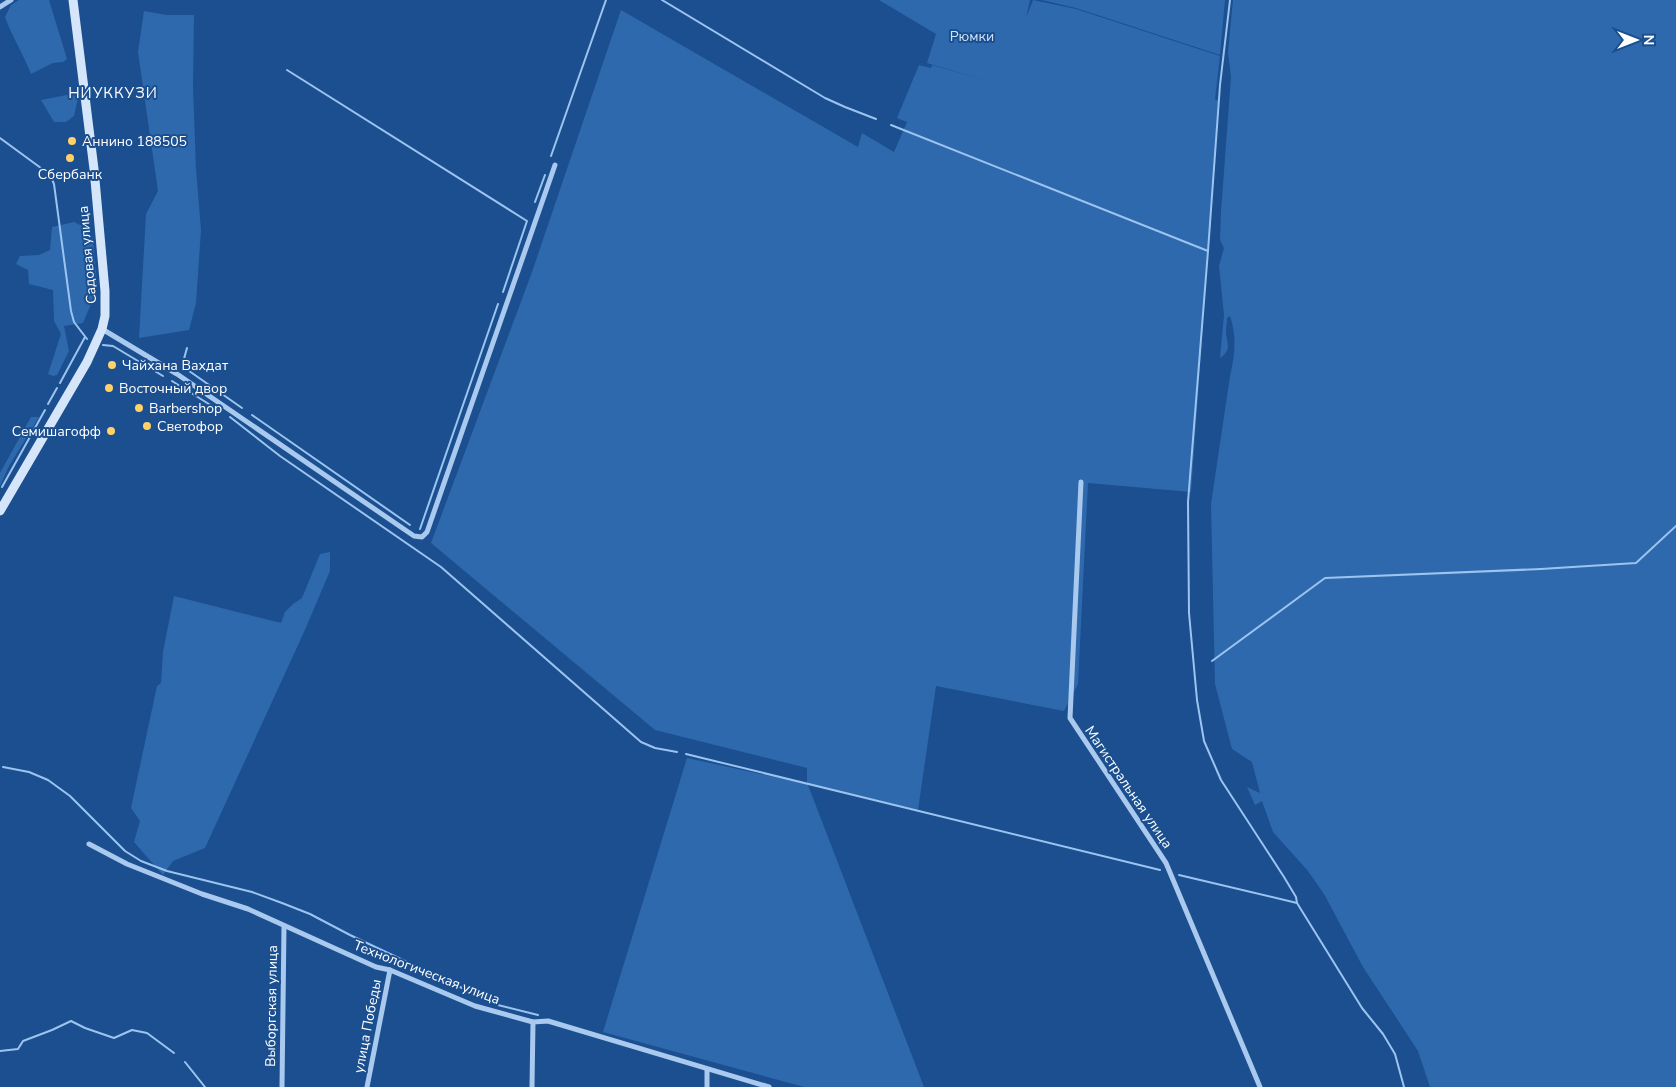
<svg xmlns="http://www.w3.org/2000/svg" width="1676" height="1087" font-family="'Nunito Sans',sans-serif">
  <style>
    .green { fill: #2e69ad }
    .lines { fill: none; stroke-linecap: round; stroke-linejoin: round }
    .stream { stroke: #9cc4f0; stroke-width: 2 }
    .minor { stroke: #a9c9ee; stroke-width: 5 }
    .secondary { stroke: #d6e6fa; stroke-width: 9 }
    .poi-dot { fill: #ffd166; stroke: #1b4f8f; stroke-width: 2 }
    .labels { text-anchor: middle; stroke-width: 4; stroke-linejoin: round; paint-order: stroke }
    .park-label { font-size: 14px; fill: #cfe3fa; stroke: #1b4f8f }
    .poi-label { font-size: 14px; fill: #fff; stroke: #1b4f8f; text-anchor: start }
    .street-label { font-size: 14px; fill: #fff; stroke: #1b4f8f }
    .neighbourhood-label { font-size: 15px; letter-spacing: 1px; fill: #fff; stroke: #1b4f8f }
  </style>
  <rect width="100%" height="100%" fill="#1b4f8f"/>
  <g class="green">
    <path d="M19,0H49L67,59L63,62L53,63L31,74C24,55 12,37 5,17L11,5Z"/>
    <polygon points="879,0 1030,0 1026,18 1033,0 1076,9 1220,56 1215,99 1219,101 1191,492 1088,483 1078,684 1064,711 936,686 918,810 808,785 924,1087 804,1087 603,1032 687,758 807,784 807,768 655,730 431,543 532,272 621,10 858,147 862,133 894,152 907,122 897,118 919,65 931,68 932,65 988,81 927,63 936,34"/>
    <polygon points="1042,0 1225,0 1220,55 1076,8"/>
    <path d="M1233,0H1676V1087H1430L1418,1051L1363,967L1324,894L1308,871L1273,832L1262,801L1255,805L1247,787L1260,793L1252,762L1232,749L1215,684L1211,504L1230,376C1235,355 1237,337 1230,316L1227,318C1227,322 1226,327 1226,331C1226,342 1233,350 1220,358L1224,315L1219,266L1224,248L1220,240L1221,212L1231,77L1228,52Z"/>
    <polygon points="144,11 167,15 194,15 193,87 196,169 201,230 196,303 189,330 139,338 146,214 158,191 138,52"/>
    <polygon points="77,93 78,98 74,116 66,122 54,122 41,100"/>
    <polygon points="74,222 88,229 93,239 97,284 91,304 83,323 64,326 69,351 57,375 53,376 48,374 61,334 54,321 53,290 29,284 28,270 16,264 20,256 39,255 50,250 52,227"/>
    <polygon points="31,417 39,417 9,466 0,486 0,473"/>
    <polygon points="330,552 330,571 304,632 205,848 173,861 163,875 134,842 140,821 131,808 157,686 161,683 163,652 174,596 281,623 285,612 293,604 302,598 320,554"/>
  </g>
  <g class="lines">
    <g class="stream">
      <polyline points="662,0 825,98 845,107 876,119"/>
      <polyline points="287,70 527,221 503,292"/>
      <polyline points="891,125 1208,251 1188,502 1189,613 1197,700 1204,741 1221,780 1284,877 1296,897 1297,903 1362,1008 1383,1034 1395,1054 1404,1087"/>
      <polyline points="0,138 45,171 51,177 54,184 71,311 74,322 87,339"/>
      <polyline points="551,156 606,0"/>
      <polyline points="535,202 545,175"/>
      <polyline points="1208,251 1220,85 1230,0"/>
      <polyline points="103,345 113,346 163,376"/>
      <polyline points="187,348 182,366 242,408"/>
      <polyline points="172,381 220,411"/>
      <polyline points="60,383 85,337"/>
      <polyline points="48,404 57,388"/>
      <polyline points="252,415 410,525"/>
      <polyline points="230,417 280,456 441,567 641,742 655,748 677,752"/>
      <polyline points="2,487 45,410"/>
      <polyline points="420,529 498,304"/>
      <polyline points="1212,661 1325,578 1541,569 1636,563 1676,526"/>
      <polyline points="686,754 1160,870"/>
      <polyline points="3,767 29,772 48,780 70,796 125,851 141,861 167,871 252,892 282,903 310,914 350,935 498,1005 538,1015"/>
      <polyline points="1179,875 1297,903"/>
      <polyline points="0,1051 18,1049 23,1041 52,1030 71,1021 85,1028 114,1038 132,1030 147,1033 174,1053"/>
      <polyline points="185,1062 205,1087"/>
    </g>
    <g class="minor">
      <polyline points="0,7 11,0"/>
      <polyline points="102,329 177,374 414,536 422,537 427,532 555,165"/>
      <polyline points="1081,482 1070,718 1166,863 1260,1087"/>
      <polyline points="89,844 127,864 202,894 248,909 376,967 390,970 475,1006 533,1022 548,1021 769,1087"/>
      <polyline points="282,1087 284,926"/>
      <polyline points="367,1087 390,970"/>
      <polyline points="532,1087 533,1022"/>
      <polyline points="707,1087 707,1070"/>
    </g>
    <polyline class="secondary" points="0,511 87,362 102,329 105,316 105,291 94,169 73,0"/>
  </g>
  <g class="poi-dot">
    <circle cx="72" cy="141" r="5"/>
    <circle cx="70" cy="158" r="5"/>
    <circle cx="112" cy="365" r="5"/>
    <circle cx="109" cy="388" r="5"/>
    <circle cx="139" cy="408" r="5"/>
    <circle cx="147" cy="426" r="5"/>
    <circle cx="111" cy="431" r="5"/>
  </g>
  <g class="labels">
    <g class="park-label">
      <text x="972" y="41">Рюмки</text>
    </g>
    <g class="poi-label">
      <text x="82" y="146">Аннино 188505</text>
      <text x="70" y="179" text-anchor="middle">Сбербанк</text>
      <text x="122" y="370">Чайхана Вахдат</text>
      <text x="119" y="393">Восточный двор</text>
      <text x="149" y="413">Barbershop</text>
      <text x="157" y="431">Светофор</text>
      <text x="101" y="436" text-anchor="end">Семишагофф</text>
    </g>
    <g class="street-label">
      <text transform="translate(87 255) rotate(-95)" y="5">Садовая улица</text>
      <text transform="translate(1129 787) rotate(56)" y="5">Магистральная улица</text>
      <text transform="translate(427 972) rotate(21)" y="5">Технологическая улица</text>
      <text transform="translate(271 1006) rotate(-89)" y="5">Выборгская улица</text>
      <text transform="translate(367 1026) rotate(-79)" y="5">улица Победы</text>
    </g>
    <g class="neighbourhood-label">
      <text x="113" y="98">НИУККУЗИ</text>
    </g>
  </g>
  <g transform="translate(1636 40) rotate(90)" stroke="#1b4f8f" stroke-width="4" paint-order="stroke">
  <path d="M0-4L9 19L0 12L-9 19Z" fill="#ffffff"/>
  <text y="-8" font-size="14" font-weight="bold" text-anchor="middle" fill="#ffffff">N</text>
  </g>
</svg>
